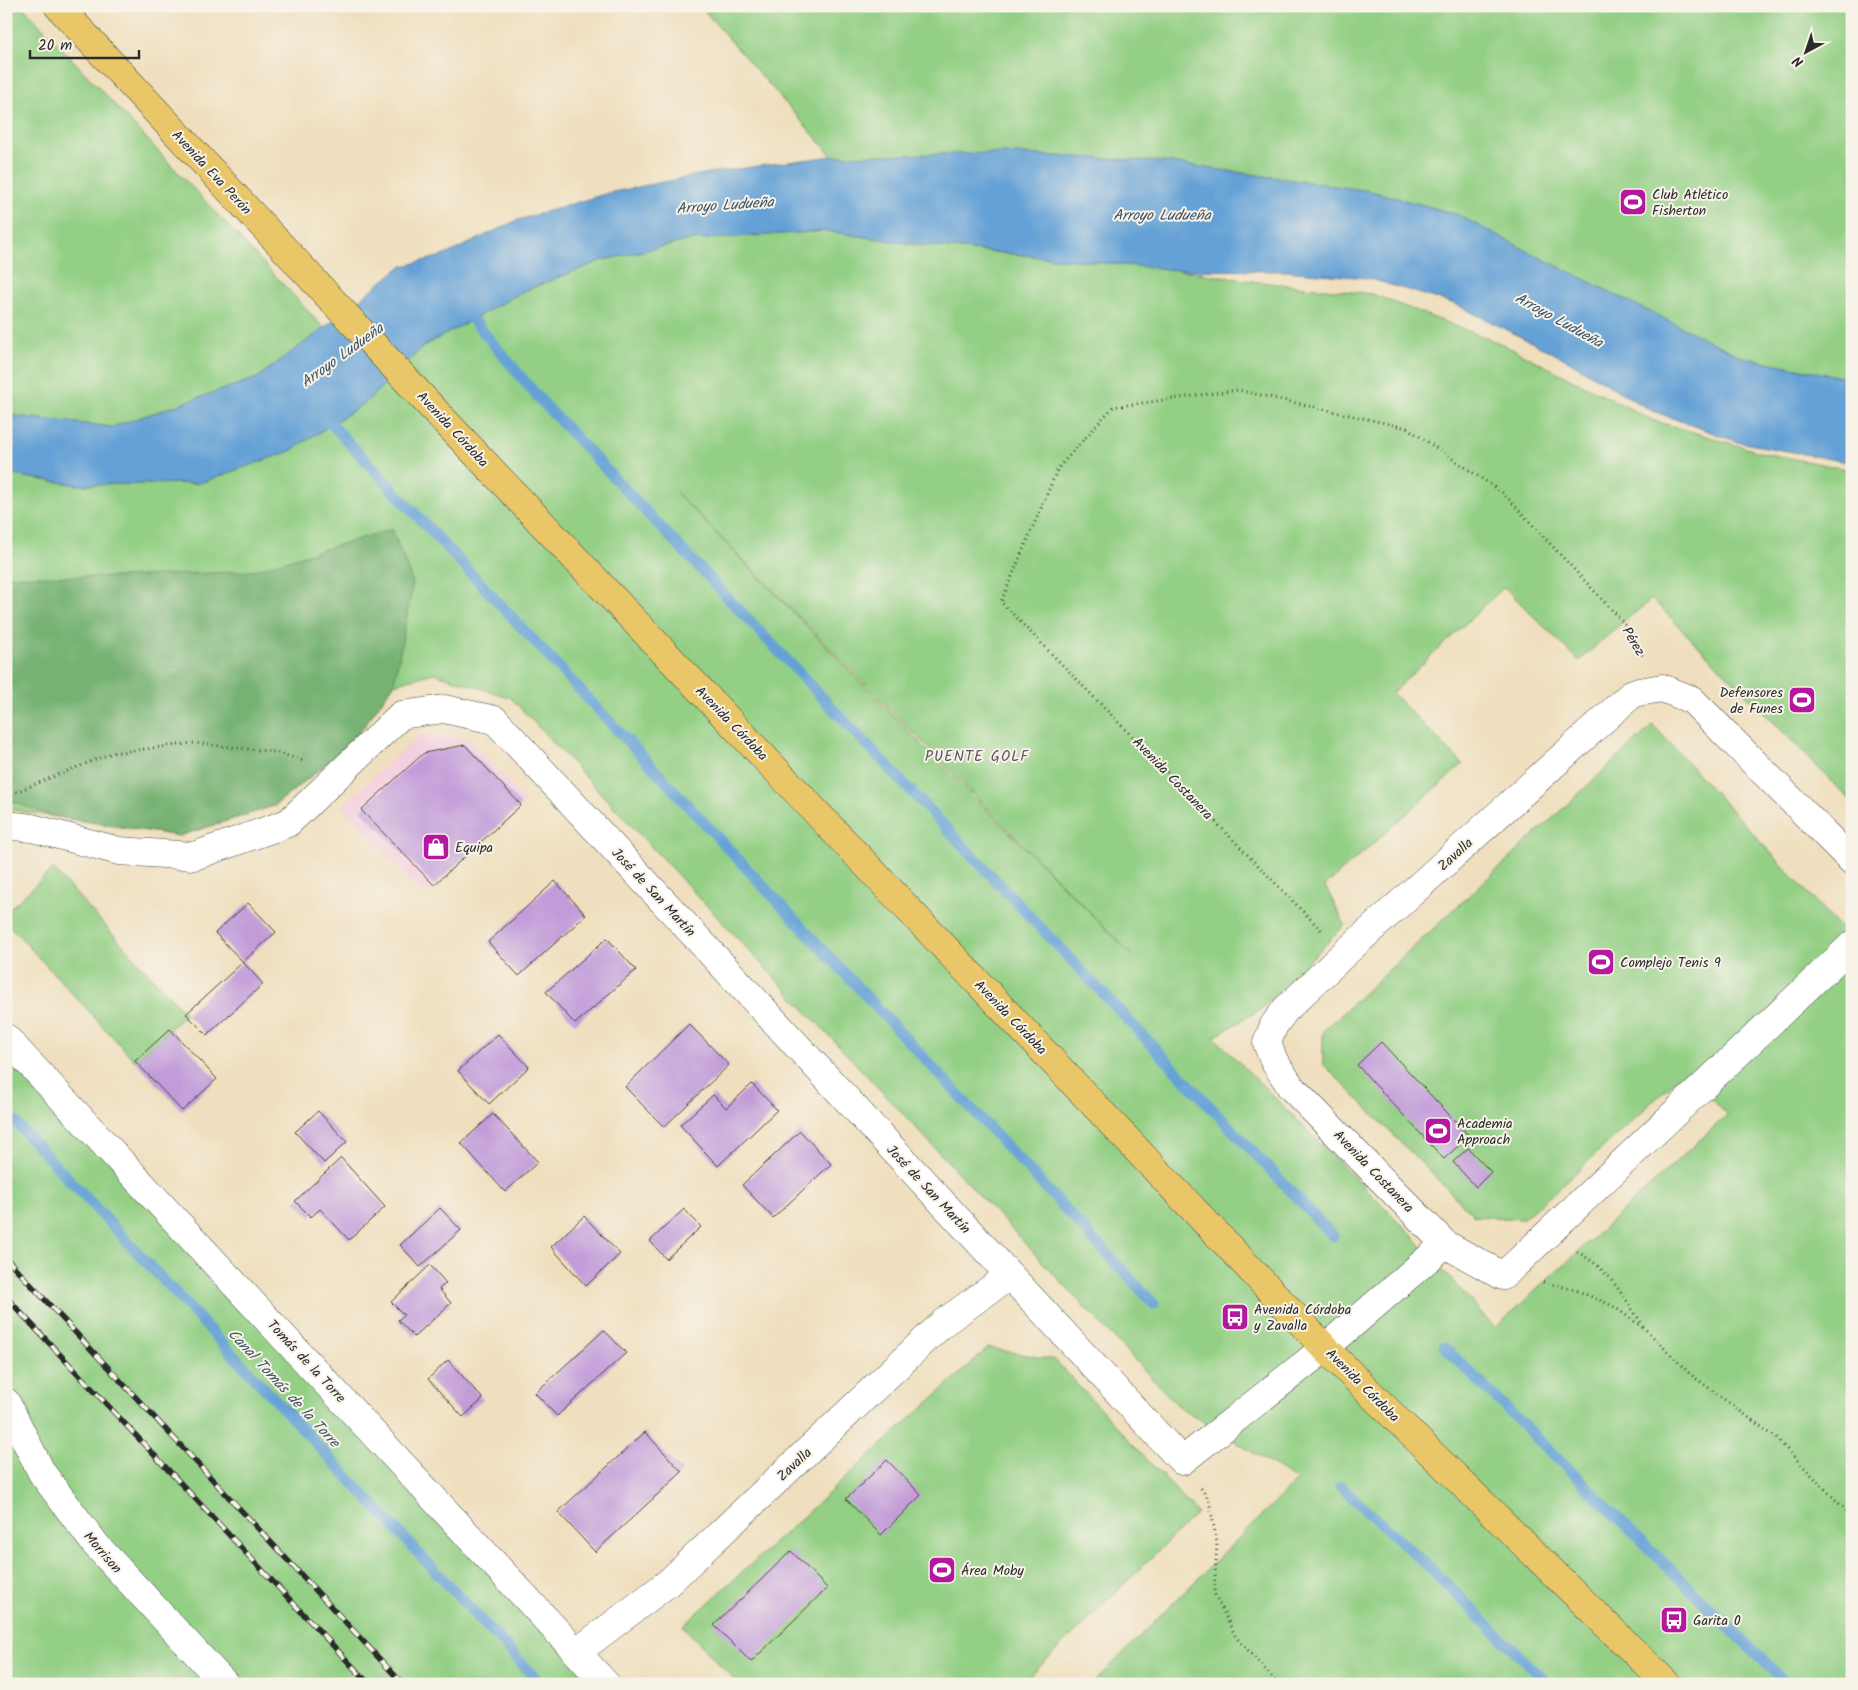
<svg xmlns="http://www.w3.org/2000/svg" width="1858" height="1690" font-family="Kalam,sans-serif">
  <style>
    .built { fill: #f4cfde }
    .green { fill: #93cf84; stroke: #5f7d58; fill-rule: evenodd }
    .forest { fill: #76b272; stroke: #506e4e }
    .water { fill: #65a1d6; stroke: #486680 }
    .lines { fill: none; stroke-linecap: round; stroke-linejoin: round }
    .stream { stroke: #65a1d6; stroke-width: 11 }
    .building { fill: #c29cd9 }
    .minor-casing { stroke: #484641; stroke-width: 29 }
    .major-casing { stroke: #484641; stroke-width: 29 }
    .path { stroke: #484641; stroke-width: 3; stroke-dasharray: 1 4; stroke-linecap: butt }
    .minor { stroke: #fff; stroke-width: 28 }
    .major { stroke: #e9c769; stroke-width: 28 }
    .rail-casing { stroke: #2b2b2b; stroke-width: 5.5 }
    .rail { stroke: #f7f3e8; stroke-width: 4; stroke-dasharray: 11; stroke-linecap: butt }
    .labels { text-anchor: middle; stroke-width: 4; stroke-linejoin: round; paint-order: stroke }
    .street-label { font-size: 14px; fill: #2b2b2b; stroke: #f7f3e8 }
    .poi-label { font-size: 14px; fill: #2b2b2b; stroke: #f7f3e8; text-anchor: start }
    .water-label { font-size: 15px; font-style: italic; fill: #3f5467; stroke: #f7f3e8 }
    .neighbourhood-label { font-size: 15px; letter-spacing: 1px; fill: #605368; stroke: #f7f3e8 }
  </style>
  <rect width="100%" height="100%" fill="#f7f3e8"/>
  <filter id="ink" filterUnits="userSpaceOnUse"><feTurbulence type="fractalNoise" baseFrequency=".02" numOctaves="2"/><feDisplacementMap in="SourceGraphic" scale="10" xChannelSelector="R" yChannelSelector="G"/><feConvolveMatrix kernelMatrix="1 2 1 2 8 2 1 2 1" color-interpolation-filters="sRGB"/></filter>
  <filter id="wash" filterUnits="userSpaceOnUse"><feTurbulence type="fractalNoise" baseFrequency=".0096" numOctaves="4" result="noise"/><feDisplacementMap in="SourceGraphic" scale="20" xChannelSelector="R" yChannelSelector="G"/><feGaussianBlur stdDeviation="1.12" result="paint"/><feColorMatrix in="noise" values="0 0 0 0 0 0 0 0 0 0 0 0 0 0 0 0 0 1.4 0 .05"/><feComposite in="paint" operator="in"/></filter>
  <g filter="url(#wash)">
    <rect width="100%" height="100%" fill="#efdfbe"/>
    <polygon class="built" points="421,734 469,739 525,800 423,895 342,806"/>
    <g class="green">
      <polygon points="6,6 22,6 324,328 257,378 112,427 6,415"/>
      <polygon points="700,6 1852,6 1852,379 1742,357 1539,257 1456,214 1371,191 1164,162 1002,153 832,156"/>
      <path d="M826,231L920,245L1178,270L1258,282L1372,294L1502,344L1652,420L1763,453L1852,470V802L1652,599L1623,622L1579,661L1504,587L1392,693L1463,764L1325,886L1345,925L1261,1009L1214,1037L1407,1230L1495,1328L1727,1115L1686,1071L1549,1197L1522,1219L1474,1216L1323,1064V1031L1653,725L1840,928L1852,916V1684H1092L1297,1480L1178,1406L511,698L434,673L394,684L351,744L274,806L179,836L6,809V474L78,485L200,483L290,451L365,403L424,346L524,291L603,260L691,240ZM676,492L1132,955L917,740Z"/>
      <polygon points="53,869 186,1014 135,1061 6,922 6,912"/>
      <polygon points="6,1038 606,1684 6,1684"/>
      <polygon points="988,1348 1055,1360 1197,1513 1022,1684 738,1684 683,1626"/>
    </g>
    <polygon class="forest" points="392,529 413,583 394,684 351,744 274,806 179,836 52,816 6,799 6,576 119,577 252,571"/>
    <polygon class="water" points="1002,153 1164,162 1371,191 1456,214 1539,257 1742,357 1852,379 1852,463 1738,442 1650,410 1567,360 1455,304 1367,278 1285,271 1178,270 920,245 826,231 691,240 603,260 524,291 424,346 365,403 290,451 200,483 78,485 6,474 6,415 112,427 257,378 324,328 400,267 445,255 515,221 608,193 708,173 832,156"/>
    <g class="lines">
      <g class="stream">
        <polyline points="464,309 544,404 1333,1236"/>
        <polyline points="322,414 1154,1304"/>
        <polyline points="6,1112 541,1684"/>
        <polyline points="1444,1347 1787,1684"/>
        <polyline points="1340,1486 1431,1569 1548,1684"/>
      </g>
    </g>
    <g id="blocks">
      <g class="building">
        <polygon points="465,745 521,805 434,885 361,810 424,753"/>
        <polygon points="555,881 586,915 519,976 488,942"/>
        <polygon points="248,903 276,932 243,962 215,933"/>
        <polygon points="607,938 636,970 575,1024 546,992"/>
        <polygon points="243,962 263,984 207,1035 186,1014"/>
        <polygon points="689,1024 729,1065 664,1127 625,1087"/>
        <polygon points="170,1029 217,1079 182,1111 135,1061"/>
        <polygon points="498,1034 529,1067 489,1104 458,1071"/>
        <polygon points="1381,1042 1469,1136 1444,1159 1357,1065"/>
        <polygon points="752,1084 777,1110 718,1166 680,1125 713,1095 726,1108"/>
        <polygon points="318,1111 347,1142 324,1163 295,1132"/>
        <polygon points="493,1114 538,1162 505,1192 461,1143"/>
        <polygon points="800,1131 831,1164 773,1218 742,1185"/>
        <polygon points="1468,1148 1491,1172 1476,1187 1453,1162"/>
        <polygon points="341,1158 385,1207 349,1240 320,1209 311,1217 295,1201"/>
        <polygon points="440,1208 461,1230 420,1267 400,1245"/>
        <polygon points="684,1209 701,1227 666,1259 650,1241"/>
        <polygon points="584,1216 620,1254 586,1286 551,1247"/>
        <polygon points="430,1265 446,1283 439,1289 451,1303 414,1337 398,1320 404,1315 391,1302"/>
        <polygon points="604,1330 626,1353 557,1416 535,1393"/>
        <polygon points="448,1360 483,1399 463,1417 428,1379"/>
        <polygon points="645,1432 682,1472 595,1552 558,1512"/>
        <polygon points="887,1460 921,1495 881,1535 846,1499"/>
        <polygon points="791,1551 827,1588 751,1662 714,1625"/>
      </g>
    </g>
  </g>
  <g filter="url(#ink)">
    <use href="#blocks" fill-opacity="0" stroke="#484641" stroke-width="1"/>
    <g class="lines">
      <g class="minor-casing">
        <g id="minor">
          <polyline points="6,825 32,828 119,851 194,856 288,823 401,715 444,709 495,720 1182,1461 1325,1348 1445,1244"/>
          <polyline points="1852,861 1692,700 1662,688 1633,693 1344,954 1286,1009 1274,1025 1267,1043 1274,1061 1291,1087 1445,1244 1503,1276 1852,945"/>
          <polyline points="6,1038 606,1684"/>
          <polyline points="6,1402 42,1473 96,1545 225,1684"/>
          <polyline points="577,1652 668,1583 943,1323 1009,1276"/>
        </g>
      </g>
      <g class="major-casing">
        <polyline id="major" points="58,6 439,415 1325,1348 1378,1401 1667,1684"/>
      </g>
      <g class="path">
        <polyline points="16,792 112,753 194,743 275,752 304,761"/>
        <polyline points="1321,930 1001,602 1058,468 1113,407 1238,390 1407,428 1503,493 1623,622 1644,658"/>
        <path d="M1577,1252C1608,1267 1625,1299 1644,1327"/>
        <polyline points="1543,1282 1576,1290 1613,1306 1645,1329 1690,1374 1775,1437 1852,1517"/>
        <polyline points="1201,1488 1209,1500 1217,1543 1214,1593 1236,1637 1278,1684"/>
      </g>
      <use href="#minor" class="minor"/>
      <use href="#major" class="major"/>
      <g class="rail-casing">
        <g id="rail">
          <polyline points="6,1258 403,1684"/>
          <polyline points="6,1297 369,1684"/>
        </g>
      </g>
      <use href="#rail" class="rail"/>
    </g>
  </g>
  <defs>
    <g id="stadium-square" transform="scale(1.4375)"><rect x="-9" y="-9" width="18" height="18" rx="4" fill="#b5179e" stroke="#f7f3e8"/><path d="M0-5a6.5 5 0 1 0 0 10a6.5 5 0 1 0 0-10ZM-3.5-1.8h7v3.6h-7Z" fill="#fff"/></g>
    <g id="shop-square" transform="scale(1.4375)"><rect x="-9" y="-9" width="18" height="18" rx="4" fill="#b5179e" stroke="#f7f3e8"/><path d="M-5-2.5h2.3a2.7 3.5 0 0 1 5.4 0H5L5.5 6h-11ZM-1.5-2.5h3a1.5 2.3 0 0 0-3 0Z" fill="#fff"/></g>
    <g id="bus-square" transform="scale(1.4375)"><rect x="-9" y="-9" width="18" height="18" rx="4" fill="#b5179e" stroke="#f7f3e8"/><path d="M-5-6H5V4H4V6H2V4H-2V6H-4V4H-5ZM-3.5-4V0h7V-4ZM-3.5 1.2v1.5H-2V1.2ZM2 1.2v1.5H3.5V1.2Z" fill="#fff"/></g>
  </defs>
  <g fill-rule="evenodd">
    <use href="#stadium-square" x="1633" y="202"/>
    <use href="#stadium-square" x="1802" y="700"/>
    <use href="#shop-square" x="436" y="847"/>
    <use href="#stadium-square" x="1601" y="962"/>
    <use href="#stadium-square" x="1438" y="1131"/>
    <use href="#bus-square" x="1235" y="1317"/>
    <use href="#stadium-square" x="942" y="1570"/>
    <use href="#bus-square" x="1674" y="1620"/>
  </g>
  <g class="labels">
    <g class="street-label">
      <text transform="translate(212 172) rotate(47)" y="5">Avenida Eva Perón</text>
      <text transform="translate(453 429) rotate(47)" y="5">Avenida Córdoba</text>
      <text transform="translate(1634 641) rotate(59)" y="5">Pérez</text>
      <text transform="translate(732 723) rotate(46)" y="5">Avenida Córdoba</text>
      <text transform="translate(1173 778) rotate(46)" y="5">Avenida Costanera</text>
      <text transform="translate(1455 854) rotate(-42)" y="5">Zavalla</text>
      <text transform="translate(654 892) rotate(47)" y="5">José de San Martín</text>
      <text transform="translate(1011 1017) rotate(46)" y="5">Avenida Córdoba</text>
      <text transform="translate(1374 1171) rotate(46)" y="5">Avenida Costanera</text>
      <text transform="translate(929 1189) rotate(47)" y="5">José de San Martín</text>
      <text transform="translate(307 1361) rotate(47)" y="5">Tomás de la Torre</text>
      <text transform="translate(1363 1385) rotate(45)" y="5">Avenida Córdoba</text>
      <text transform="translate(794 1464) rotate(-43)" y="5">Zavalla</text>
      <text transform="translate(103 1552) rotate(49)" y="5">Morrison</text>
    </g>
    <g class="poi-label">
      <text x="1652" y="199">Club Atlético<tspan x="1652" dy="16">Fisherton</tspan></text>
      <text x="1783" y="697" text-anchor="end">Defensores<tspan x="1783" dy="16">de Funes</tspan></text>
      <text x="455" y="852">Equipa</text>
      <text x="1620" y="967">Complejo Tenis 9</text>
      <text x="1457" y="1128">Academia<tspan x="1457" dy="16">Approach</tspan></text>
      <text x="1254" y="1314">Avenida Córdoba<tspan x="1254" dy="16">y Zavalla</tspan></text>
      <text x="961" y="1575">Área Moby</text>
      <text x="1693" y="1625">Garita 0</text>
    </g>
    <g class="water-label">
      <text transform="translate(725 205) rotate(-4)" y="5">Arroyo Ludueña</text>
      <text x="1162" y="220">Arroyo Ludueña</text>
      <text transform="translate(1559 320) rotate(29)" y="5">Arroyo Ludueña</text>
      <text transform="translate(342 355) rotate(-36)" y="5">Arroyo Ludueña</text>
      <text transform="translate(284 1388) rotate(47)" y="5">Canal Tomás de la Torre</text>
    </g>
    <g class="neighbourhood-label">
      <text x="977" y="761">PUENTE GOLF</text>
    </g>
  </g>
  <rect width="1858" height="1690" fill="none" stroke="#f7f3e8" stroke-width="25"/>
  <g transform="translate(1806 52) rotate(220)" stroke="#f7f3e8" stroke-width="4" paint-order="stroke">
  <path d="M0-4L9 19L0 12L-9 19Z" fill="#2b2b2b"/>
  <text y="-8" font-size="14" font-weight="bold" text-anchor="middle" fill="#2b2b2b">N</text>
  </g>
  <path d="M30 50v8h109v-8" fill="none" stroke="#2b2b2b" stroke-width="2.5"/>
  <text x="38" y="50" font-size="15" fill="#2b2b2b" stroke="#f7f3e8" stroke-width="4" paint-order="stroke">20 m</text>
</svg>
